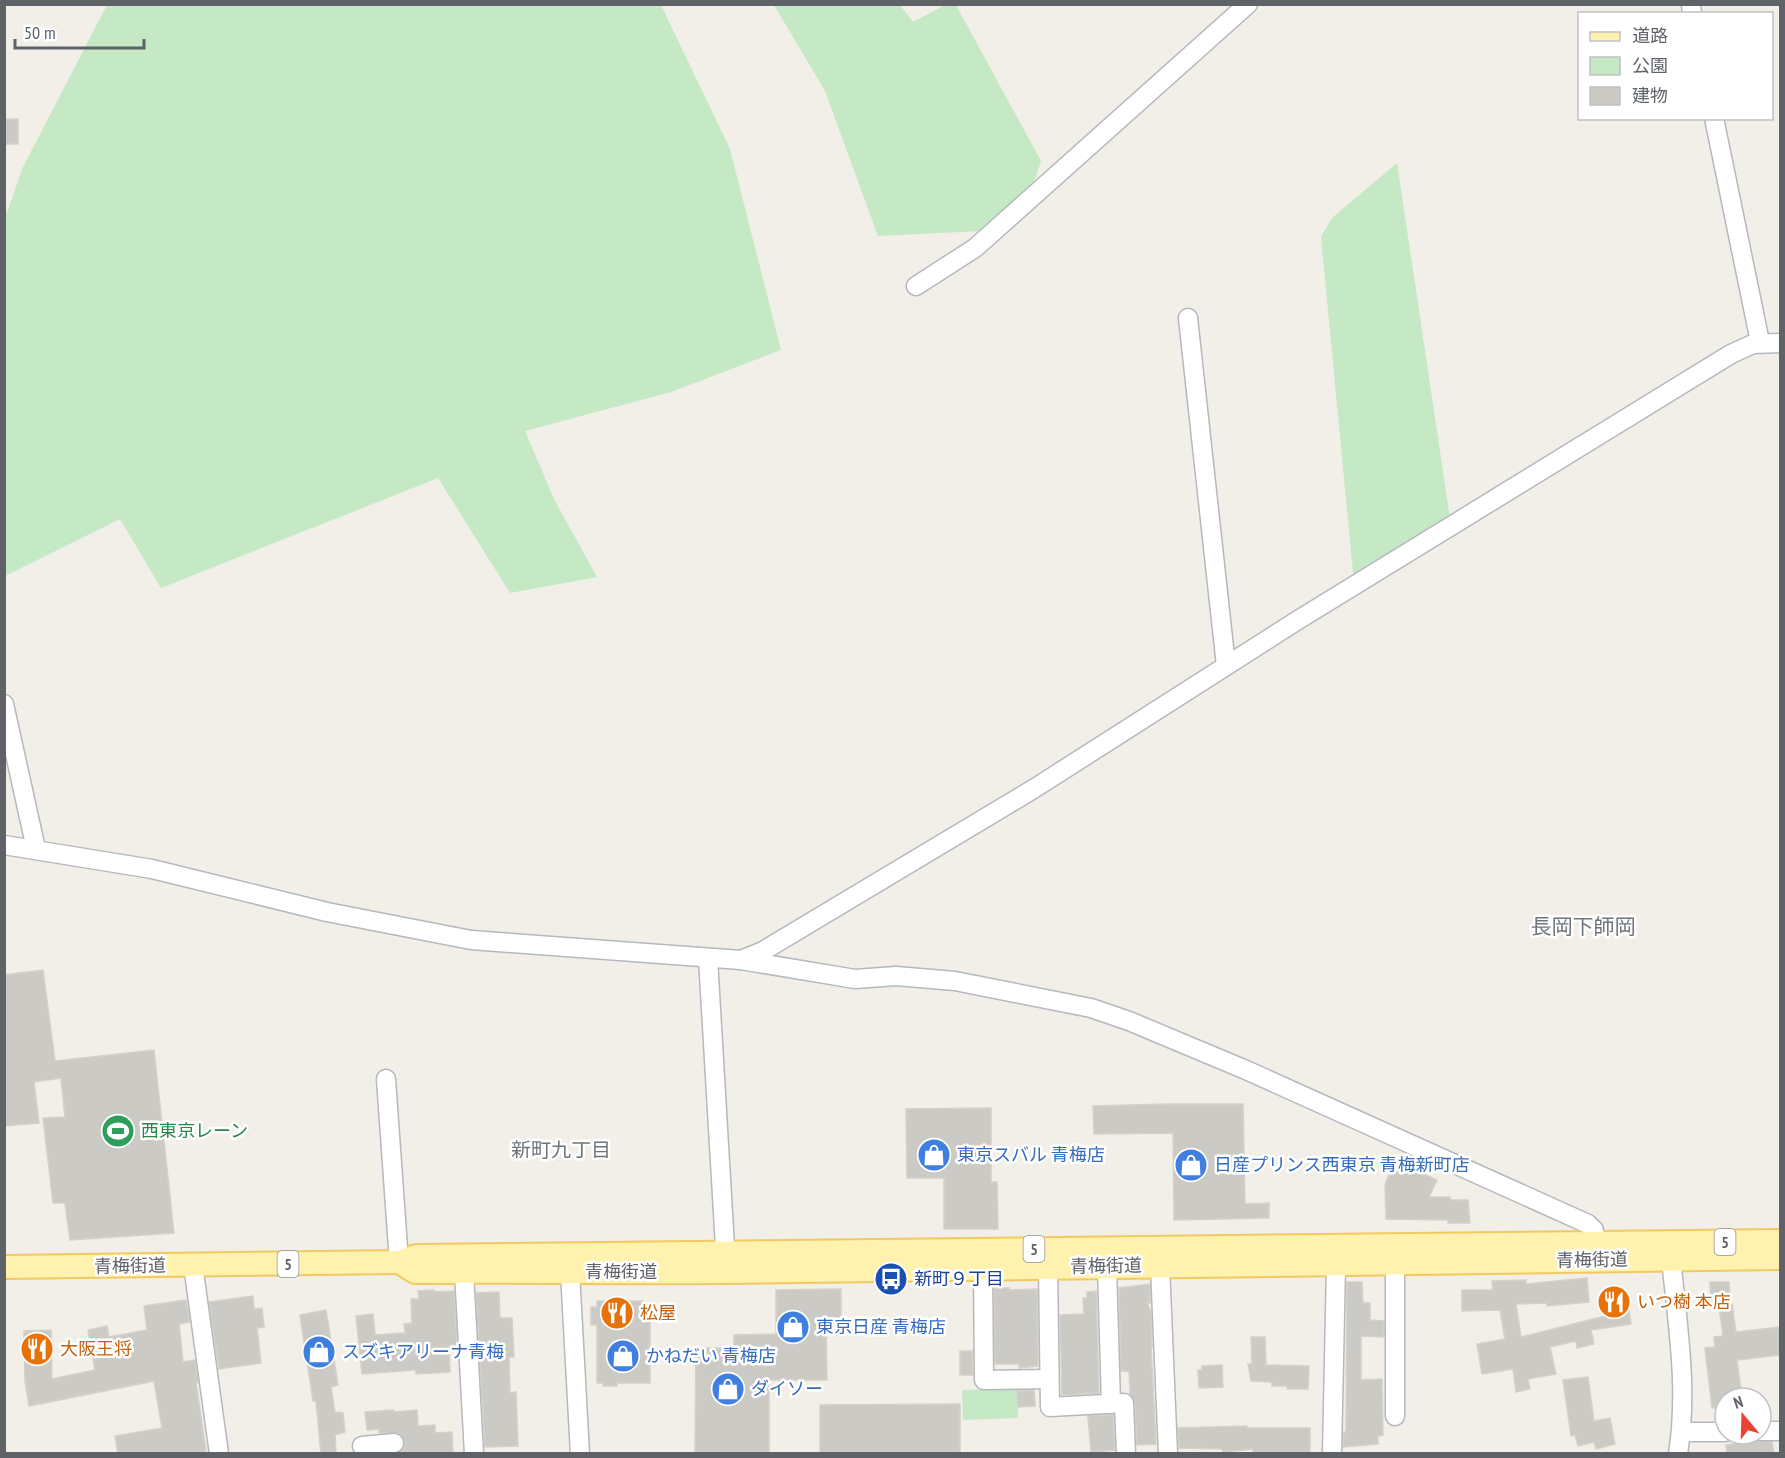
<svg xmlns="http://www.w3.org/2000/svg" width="1785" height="1458" font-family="'PT Sans Narrow','Noto Sans JP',sans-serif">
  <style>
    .green { fill: #c5e8c5 }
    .building { fill: #cccac5; stroke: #d6d1c6; stroke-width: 1.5 }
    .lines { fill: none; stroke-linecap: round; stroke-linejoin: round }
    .minor-casing { stroke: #b5b8bc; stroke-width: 21 }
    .major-casing { stroke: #f2c960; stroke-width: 26 }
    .minor { stroke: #fff; stroke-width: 18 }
    .major { stroke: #fff2af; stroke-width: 22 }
    .labels { text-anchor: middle; stroke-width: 5; stroke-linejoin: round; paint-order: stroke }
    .shield { fill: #fff; stroke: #8f9295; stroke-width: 1.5 }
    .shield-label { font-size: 16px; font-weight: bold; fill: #5f6368 }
    .leisure-label { font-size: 18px; fill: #27864d; stroke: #fff; text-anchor: start }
    .shop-label { font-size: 18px; fill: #366cbe; stroke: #fff; text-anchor: start }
    .street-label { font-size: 18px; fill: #5f6368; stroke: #fff }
    .transit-label { font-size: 18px; fill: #164399; stroke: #fff; text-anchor: start }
    .food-label { font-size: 18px; fill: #c56008; stroke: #fff; text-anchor: start }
    .neighbourhood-label { font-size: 20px; fill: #70757a; stroke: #fff }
    .quarter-label { font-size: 21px; fill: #70757a; stroke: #fff }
  </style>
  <rect width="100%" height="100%" fill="#f1efe8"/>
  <g class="green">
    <polygon points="107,5 661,5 730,149 781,350 671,392 525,431 554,499 597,577 510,593 438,478 161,588 120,519 5,576 5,218 23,167"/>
    <polygon points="774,5 900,5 913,22 945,5 956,5 1041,161 1029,198 981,231 878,236 825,91"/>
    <polygon points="1397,163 1451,525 1354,583 1321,237 1332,218"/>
    <polygon points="1017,1388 1018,1418 963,1420 962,1390"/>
  </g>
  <g class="building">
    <rect x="4" y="119" width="14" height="25"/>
    <polygon points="43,970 55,1061 154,1050 174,1233 70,1240 65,1203 53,1203 43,1118 65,1117 61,1078 34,1082 39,1123 4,1126 4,975"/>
    <polygon points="1168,1104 1243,1104 1245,1204 1269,1203 1269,1218 1174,1220 1173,1133 1094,1134 1093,1106"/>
    <polygon points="991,1108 991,1182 997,1182 998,1229 944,1229 944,1178 907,1178 906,1109"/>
    <polygon points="1395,1158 1415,1165 1413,1169 1437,1180 1429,1197 1450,1197 1450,1200 1468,1200 1470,1223 1448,1223 1448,1220 1386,1219 1385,1185"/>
    <polygon points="1587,1278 1589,1302 1547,1306 1547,1303 1516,1304 1521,1337 1629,1310 1631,1324 1591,1330 1594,1344 1577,1348 1576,1341 1550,1347 1556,1374 1528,1379 1530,1389 1516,1392 1513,1369 1482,1374 1477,1344 1505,1339 1500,1310 1462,1311 1462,1290 1493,1290 1492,1281 1526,1280 1526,1284"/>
    <polygon points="1347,1282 1362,1282 1363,1303 1370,1303 1370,1320 1384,1321 1384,1337 1361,1336 1361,1380 1382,1379 1383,1435 1378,1436 1378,1444 1343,1447 1344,1432 1346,1432"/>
    <polygon points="1710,1282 1729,1282 1730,1301 1711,1301"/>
    <polygon points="1150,1284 1150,1303 1147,1303 1151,1312 1152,1347 1151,1347 1156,1444 1137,1445 1135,1403 1130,1394 1129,1371 1121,1371 1119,1288"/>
    <polygon points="994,1288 1009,1288 1009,1290 1037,1289 1038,1366 1019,1368 1019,1364 995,1364"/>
    <polygon points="841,1289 841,1319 826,1320 827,1380 769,1380 769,1454 695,1454 696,1348 734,1348 734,1335 776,1334 776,1290"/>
    <polygon points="434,1290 434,1292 454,1291 457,1345 449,1345 450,1372 416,1374 416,1370 362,1374 356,1316 373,1314 375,1335 405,1333 404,1324 412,1323 411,1299 419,1299 418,1291"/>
    <polygon points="1096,1291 1099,1393 1062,1395 1060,1315 1084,1314 1083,1298 1087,1298 1087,1292"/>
    <polygon points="499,1292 500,1318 512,1318 514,1357 509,1357 510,1393 516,1392 518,1446 485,1447 476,1293"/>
    <polygon points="253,1296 254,1309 262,1308 264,1327 257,1328 261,1363 219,1369 209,1302"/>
    <polygon points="186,1300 190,1322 179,1324 183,1362 195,1360 198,1383 196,1383 206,1451 189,1454 118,1454 115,1436 162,1428 154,1381 29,1406 25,1381 24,1331 51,1330 52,1379 95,1370 88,1330 107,1326 109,1337 147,1330 144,1306"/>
    <polygon points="597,1301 643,1301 643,1315 650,1315 650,1383 617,1383 617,1386 603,1386 603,1383 597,1383 597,1325 591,1325 591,1307 597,1307"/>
    <polygon points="1732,1304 1736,1332 1780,1327 1780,1355 1737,1360 1742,1398 1725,1398 1725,1407 1712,1408 1705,1348 1715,1347 1714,1337 1723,1336 1719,1306"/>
    <polygon points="326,1310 338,1385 331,1387 335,1412 343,1413 345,1432 335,1435 336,1454 321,1454 316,1401 313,1401 300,1315"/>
    <polygon points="1251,1337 1265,1337 1266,1365 1309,1366 1308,1389 1287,1389 1287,1386 1272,1386 1272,1382 1251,1381 1248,1364 1252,1364"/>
    <polygon points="960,1351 972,1351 973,1375 960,1375"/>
    <polygon points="1222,1365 1223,1387 1199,1388 1198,1370 1202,1370 1202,1366"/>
    <polygon points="1588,1377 1594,1421 1610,1418 1615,1444 1596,1449 1594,1442 1578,1446 1575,1435 1571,1436 1563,1380"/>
    <polygon points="1034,1390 1035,1406 1018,1407 1017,1391"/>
    <polygon points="960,1404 960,1454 820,1454 820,1405"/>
    <polygon points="394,1410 394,1412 417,1410 418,1426 435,1425 435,1433 452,1432 453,1454 397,1454 404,1448 405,1443 399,1433 379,1433 379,1429 367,1430 365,1412"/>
    <polygon points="1113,1415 1115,1450 1091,1452 1088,1416"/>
    <polygon points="1247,1426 1247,1428 1310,1428 1310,1452 1253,1454 1253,1449 1223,1452 1222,1449 1179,1448 1178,1428"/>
    <polygon points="1756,1441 1772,1442 1774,1454 1727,1454 1726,1445"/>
  </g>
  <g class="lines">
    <g class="minor-casing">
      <g id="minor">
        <polyline points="1691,4 1692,14"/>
        <polyline points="1714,118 1760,342"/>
        <polyline points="916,286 975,248 1248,4"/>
        <polyline points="1188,318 1226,666"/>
        <polyline points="4,704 36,849"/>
        <polyline points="4,845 152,869 327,912 471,940 741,960 855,979 896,976 955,981 1091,1008 1129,1021 1246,1070 1588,1224 1594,1230 1595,1255"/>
        <polyline points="708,958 726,1264"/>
        <polyline points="741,960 763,951 1035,788 1298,620 1731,354 1753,344 1780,343"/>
        <polyline points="386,1079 399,1262"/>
        <path d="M1670,1248C1676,1316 1689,1384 1678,1454"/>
        <polyline points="193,1265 219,1454"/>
        <polyline points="1160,1266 1168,1454"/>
        <polyline points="1048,1267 1050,1407 1124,1403 1126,1454"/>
        <polyline points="1107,1267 1111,1404"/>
        <polyline points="983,1268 984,1380 1049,1379"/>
        <polyline points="464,1272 474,1454"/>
        <polyline points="570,1272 580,1454"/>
        <polyline points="1395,1416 1395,1264"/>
        <polyline points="1761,1431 1780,1431"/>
        <polyline points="1681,1432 1725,1432"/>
        <polyline points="362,1446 394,1443"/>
        <polyline points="1332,1454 1336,1265"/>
      </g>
    </g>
    <g class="major-casing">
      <g id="major">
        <path d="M399,1262L415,1272C518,1271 621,1273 724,1272C1076,1269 1428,1262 1780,1258"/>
        <polyline points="4,1267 399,1262 416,1256 1780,1241"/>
      </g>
    </g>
    <use href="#minor" class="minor"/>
    <use href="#major" class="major"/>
  </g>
  <defs>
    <g id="stadium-disc" transform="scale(1.725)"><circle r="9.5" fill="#2e9e5b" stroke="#fff"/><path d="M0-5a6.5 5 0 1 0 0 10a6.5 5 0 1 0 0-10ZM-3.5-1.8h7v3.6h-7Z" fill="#fff"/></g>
    <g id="shop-disc" transform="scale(1.725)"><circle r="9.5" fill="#3f7fe0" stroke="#fff"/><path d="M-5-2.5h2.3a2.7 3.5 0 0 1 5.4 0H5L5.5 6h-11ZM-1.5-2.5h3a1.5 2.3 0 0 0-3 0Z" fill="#fff"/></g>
    <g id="bus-disc" transform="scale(1.725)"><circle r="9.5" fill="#1a4fb4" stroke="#fff"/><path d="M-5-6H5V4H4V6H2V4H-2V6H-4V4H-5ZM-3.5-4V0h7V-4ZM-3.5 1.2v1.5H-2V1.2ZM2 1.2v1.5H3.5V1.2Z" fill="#fff"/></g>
    <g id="restaurant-disc" transform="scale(1.725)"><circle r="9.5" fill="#e8710a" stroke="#fff"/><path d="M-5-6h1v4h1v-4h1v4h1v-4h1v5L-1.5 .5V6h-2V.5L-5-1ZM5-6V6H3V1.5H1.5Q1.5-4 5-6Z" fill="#fff"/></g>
  </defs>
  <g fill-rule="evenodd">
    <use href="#stadium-disc" x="118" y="1131"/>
    <use href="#shop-disc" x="934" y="1155"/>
    <use href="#shop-disc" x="1191" y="1165"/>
    <use href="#bus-disc" x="891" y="1279"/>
    <use href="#restaurant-disc" x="1614" y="1302"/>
    <use href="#restaurant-disc" x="617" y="1313"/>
    <use href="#shop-disc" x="793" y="1327"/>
    <use href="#restaurant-disc" x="37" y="1349"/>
    <use href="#shop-disc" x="319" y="1352"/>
    <use href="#shop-disc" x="623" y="1356"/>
    <use href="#shop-disc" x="728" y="1389"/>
  </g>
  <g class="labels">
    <g class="shield">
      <rect x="1714.5" y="1229" width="21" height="26" rx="4.5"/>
      <rect x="1023.5" y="1236" width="21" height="26" rx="4.5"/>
      <rect x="277.5" y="1251" width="21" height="26" rx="4.5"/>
    </g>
    <g class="shield-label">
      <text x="1725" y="1248">5</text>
      <text x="1034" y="1255">5</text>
      <text x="288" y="1270">5</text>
    </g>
    <g class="leisure-label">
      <text x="141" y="1137">西東京レーン</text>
    </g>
    <g class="shop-label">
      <text x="957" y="1161">東京スバル 青梅店</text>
      <text x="1214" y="1171">日産プリンス西東京 青梅新町店</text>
      <text x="816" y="1333">東京日産 青梅店</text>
      <text x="342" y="1358">スズキアリーナ青梅</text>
      <text x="646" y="1362">かねだい 青梅店</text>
      <text x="751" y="1395">ダイソー</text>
    </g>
    <g class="street-label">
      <text transform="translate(1592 1260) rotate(-1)" y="6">青梅街道</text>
      <text transform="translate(130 1266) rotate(-1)" y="6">青梅街道</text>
      <text transform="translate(1106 1266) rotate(-1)" y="6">青梅街道</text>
      <text x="621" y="1278">青梅街道</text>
    </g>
    <g class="transit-label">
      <text x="914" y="1285">新町９丁目</text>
    </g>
    <g class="food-label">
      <text x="1637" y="1308">いつ樹 本店</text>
      <text x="640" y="1319">松屋</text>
      <text x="60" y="1355">大阪王将</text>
    </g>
    <g class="neighbourhood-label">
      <text x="561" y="1157">新町九丁目</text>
    </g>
    <g class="quarter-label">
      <text x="1583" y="934">長岡下師岡</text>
    </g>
  </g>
  <rect width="1785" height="1458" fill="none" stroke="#5f6368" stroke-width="12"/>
  <rect x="1578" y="12" width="195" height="108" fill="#ffffff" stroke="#bfc1c3" stroke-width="1.5"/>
  <rect x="1590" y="32" width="30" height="9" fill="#fff2af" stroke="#bfc1c3" stroke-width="1.5"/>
  <text x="1632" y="42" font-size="18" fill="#5f6368">道路</text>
  <rect x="1590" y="57" width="30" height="18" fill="#c5e8c5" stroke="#bfc1c3" stroke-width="1.5"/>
  <text x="1632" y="72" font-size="18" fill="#5f6368">公園</text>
  <rect x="1590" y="87" width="30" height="18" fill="#cccac5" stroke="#bfc1c3" stroke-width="1.5"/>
  <text x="1632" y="102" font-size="18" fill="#5f6368">建物</text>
  <g transform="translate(1743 1416) rotate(341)"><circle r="28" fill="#ffffff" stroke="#bfc1c3" stroke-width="1.5"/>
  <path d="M0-4.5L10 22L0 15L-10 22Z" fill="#ea4335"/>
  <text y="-9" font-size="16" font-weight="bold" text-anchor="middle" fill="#5f6368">N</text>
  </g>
  <path d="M15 39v9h129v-9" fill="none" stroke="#5f6368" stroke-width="3"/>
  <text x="24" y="39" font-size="18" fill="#5f6368" stroke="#ffffff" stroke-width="4.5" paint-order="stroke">50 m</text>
</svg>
